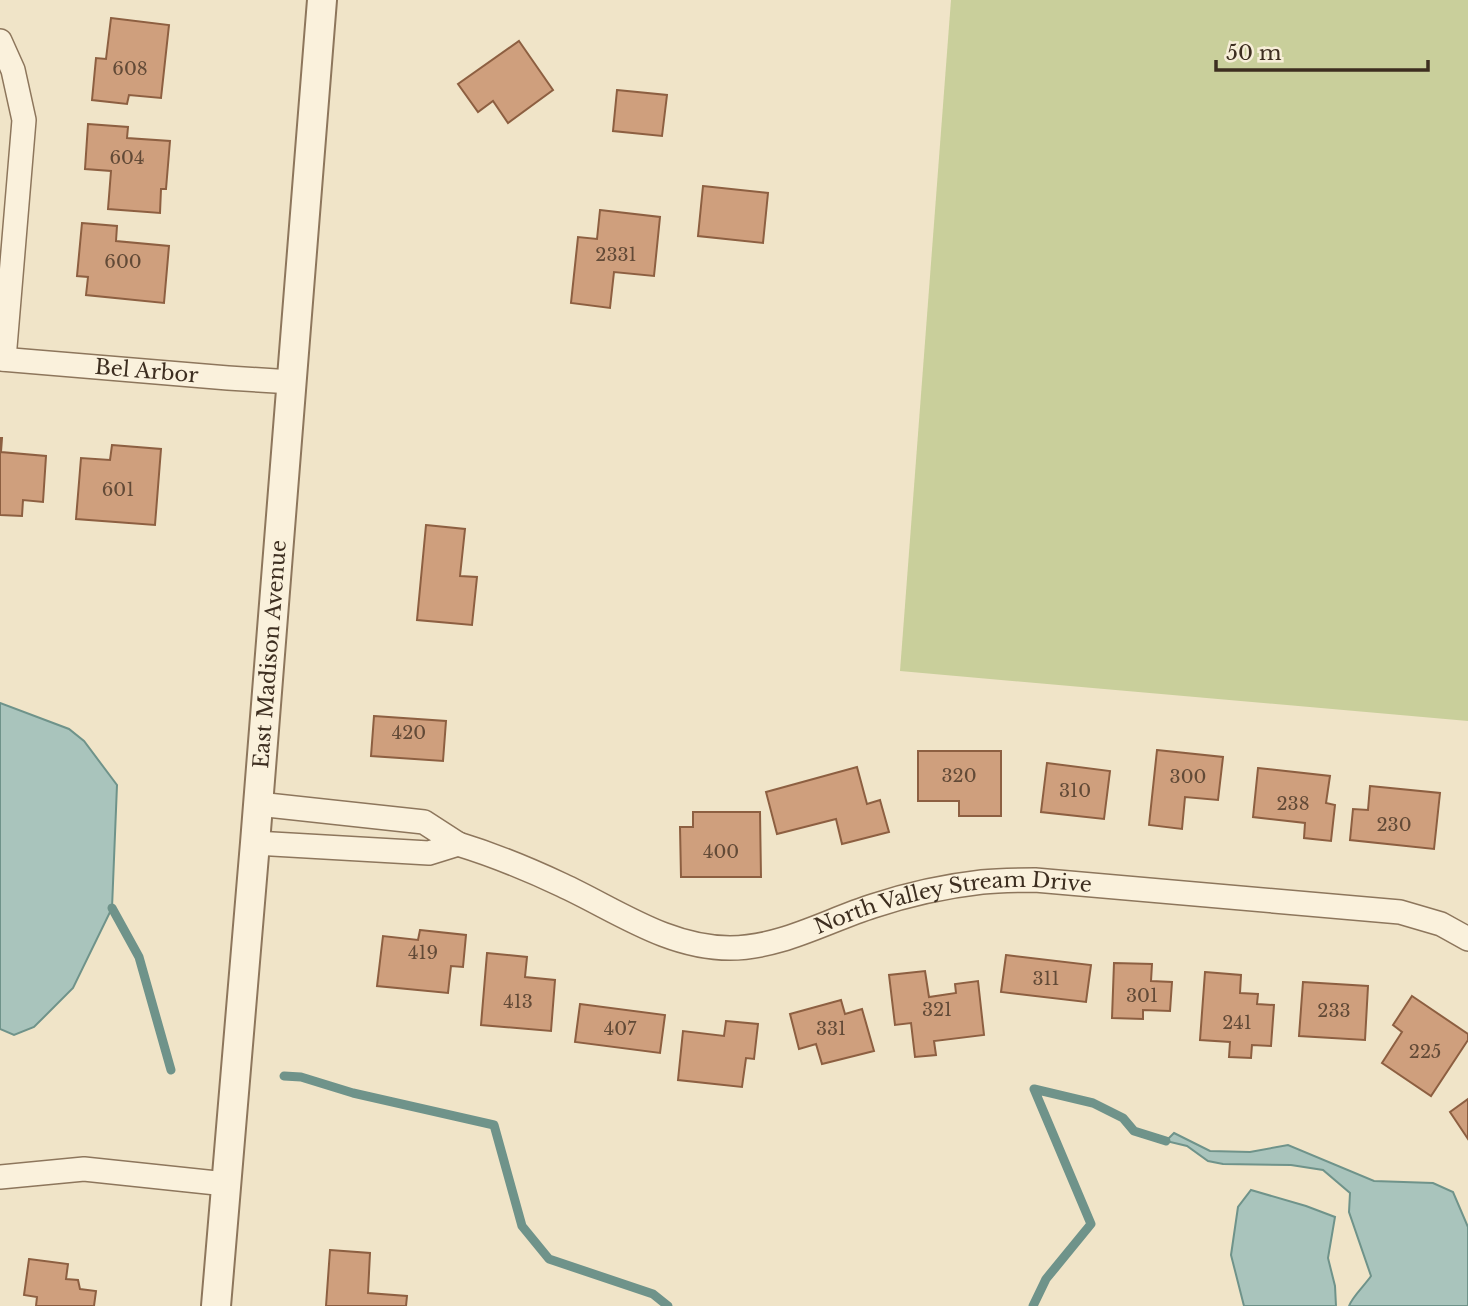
<svg xmlns="http://www.w3.org/2000/svg" width="1468" height="1306" font-family="'Libre Baskerville',serif">
  <style>
    .green { fill: #c9cf9b }
    .water { fill: #a9c4bc; stroke: #6f938a; stroke-width: 2 }
    .lines { fill: none; stroke-linecap: round; stroke-linejoin: round }
    .stream { stroke: #6f938a; stroke-width: 9 }
    .building { fill: #cf9f7d; stroke: #8d5f41; stroke-width: 2 }
    .minor-casing { stroke: #8d765c; stroke-width: 26 }
    .tertiary-casing { stroke: #8d765c; stroke-width: 32 }
    .minor { stroke: #faf1dc; stroke-width: 23 }
    .tertiary { stroke: #faf1dc; stroke-width: 28 }
    .labels { text-anchor: middle; stroke-width: 5; stroke-linejoin: round; paint-order: stroke }
    .number-label { font-size: 18px; fill: #624a37 }
    .street-label { font-size: 21px; fill: #3d2e20; stroke: #f7eed8 }
  </style>
  <rect width="100%" height="100%" fill="#f0e4c8"/>
  <polygon class="green" points="951,0 1468,0 1468,721 900,671"/>
  <g class="water">
    <polygon points="0,703 69,729 84,741 117,785 112,908 73,988 34,1027 14,1035 0,1029"/>
    <path d="M1174,1133L1210,1151L1250,1152L1288,1145L1374,1181L1433,1183L1453,1192L1468,1227V1306H1349C1352,1297 1365,1285 1371,1276L1349,1212L1350,1193L1323,1170L1291,1165L1223,1164L1208,1161L1187,1146L1166,1141Z"/>
    <polygon points="1251,1190 1306,1206 1335,1217 1328,1258 1335,1286 1336,1306 1244,1306 1231,1255 1238,1207"/>
  </g>
  <g class="lines">
    <g class="stream">
      <polyline points="112,908 139,957 171,1070"/>
      <polyline points="284,1076 301,1077 353,1093 494,1125 522,1226 549,1259 653,1294 668,1306"/>
      <polyline points="1033,1306 1046,1279 1091,1224 1034,1089 1093,1103 1123,1118 1134,1131 1166,1141"/>
    </g>
  </g>
  <g class="building">
    <polygon points="111,18 169,25 161,98 129,95 127,104 92,100 96,58 106,59"/>
    <polygon points="519,41 553,90 508,123 493,101 478,112 458,84"/>
    <polygon points="617,90 667,95 662,136 613,131"/>
    <polygon points="88,124 128,127 127,138 170,141 166,189 161,189 160,213 108,209 111,171 85,169"/>
    <polygon points="703,186 768,193 763,243 698,236"/>
    <polygon points="600,210 660,217 654,276 614,272 610,308 571,303 578,237 597,239"/>
    <polygon points="82,223 117,226 116,241 169,246 164,303 86,295 88,277 77,276"/>
    <polygon points="0,438 2,438 1,452 46,456 43,502 23,500 22,516 0,515"/>
    <polygon points="112,445 161,449 155,525 76,519 81,458 110,460"/>
    <polygon points="426,525 465,529 460,576 477,577 472,625 417,620"/>
    <polygon points="374,716 446,721 443,761 371,756"/>
    <polygon points="1157,750 1223,757 1218,800 1185,797 1182,829 1149,825"/>
    <polygon points="918,751 1001,751 1001,816 959,816 959,801 918,801"/>
    <polygon points="1047,763 1110,771 1104,819 1041,812"/>
    <polygon points="857,767 867,804 880,800 889,832 842,844 836,819 777,834 766,792"/>
    <polygon points="1258,768 1330,776 1326,803 1335,805 1331,841 1304,838 1305,823 1253,817"/>
    <polygon points="1370,786 1440,793 1434,849 1350,840 1353,809 1368,810"/>
    <polygon points="693,812 760,812 761,877 681,877 680,827 693,827"/>
    <polygon points="420,930 466,935 463,967 451,966 448,993 377,986 383,936 418,940"/>
    <polygon points="487,953 527,957 525,977 555,980 551,1031 481,1025"/>
    <polygon points="1006,955 1091,965 1086,1002 1001,992"/>
    <polygon points="1114,963 1152,964 1151,981 1172,982 1170,1011 1143,1010 1143,1019 1112,1018"/>
    <polygon points="925,971 929,997 956,993 955,984 978,981 984,1035 934,1041 936,1055 915,1057 911,1023 895,1025 889,975"/>
    <polygon points="1205,972 1241,975 1240,993 1258,994 1257,1004 1274,1005 1271,1046 1252,1045 1251,1058 1229,1057 1230,1042 1200,1040"/>
    <polygon points="1303,982 1368,986 1365,1040 1299,1036"/>
    <polygon points="1412,996 1468,1034 1468,1040 1431,1096 1382,1063 1402,1032 1393,1025"/>
    <polygon points="841,1000 845,1014 862,1009 874,1051 822,1064 816,1044 799,1049 790,1014"/>
    <polygon points="580,1004 665,1015 660,1053 575,1042"/>
    <polygon points="726,1021 758,1024 754,1059 746,1058 742,1087 678,1080 683,1031 724,1036"/>
    <polygon points="1468,1099 1468,1139 1450,1112"/>
    <polygon points="330,1250 370,1253 368,1293 407,1296 406,1306 326,1306"/>
    <polygon points="29,1259 68,1264 66,1279 78,1280 80,1289 96,1291 94,1306 36,1306 37,1297 24,1295"/>
  </g>
  <g class="lines">
    <g class="minor-casing">
      <g id="minor">
        <polyline points="0,41 13,70 24,120 4,359"/>
        <path id="s1" d="M0,359L228,378L292,382"/>
        <polyline points="255,843 429,853 458,844 424,822 258,804"/>
        <path id="s2" d="M458,844C494,855 528,869 562,885C616,910 668,948 730,948C780,948 826,921 873,906C906,895 947,886 982,882C999,880 1017,880 1035,880L1400,912L1441,924L1468,939"/>
        <polyline points="0,1177 84,1169 226,1184"/>
      </g>
    </g>
    <g class="tertiary-casing">
      <g id="tertiary">
        <path id="s3" d="M216,1306L255,843L322,0"/>
      </g>
    </g>
    <use href="#minor" class="minor"/>
    <use href="#tertiary" class="tertiary"/>
  </g>
  <g class="labels">
    <g class="number-label">
      <text x="130" y="75">608</text>
      <text x="127" y="164">604</text>
      <text x="616" y="261">2331</text>
      <text x="123" y="268">600</text>
      <text x="118" y="496">601</text>
      <text x="409" y="739">420</text>
      <text x="959" y="782">320</text>
      <text x="1188" y="783">300</text>
      <text x="1075" y="797">310</text>
      <text x="1293" y="810">238</text>
      <text x="1394" y="831">230</text>
      <text x="721" y="858">400</text>
      <text x="423" y="959">419</text>
      <text x="1046" y="985">311</text>
      <text x="1142" y="1002">301</text>
      <text x="518" y="1008">413</text>
      <text x="937" y="1016">321</text>
      <text x="1334" y="1017">233</text>
      <text x="1237" y="1029">241</text>
      <text x="620" y="1035">407</text>
      <text x="831" y="1035">331</text>
      <text x="1425" y="1058">225</text>
    </g>
    <g class="street-label">
      <text dy="7" stroke="none"><textPath href="#s1" startOffset="147">Bel Arbor</textPath></text>
      <text dy="7" stroke="none"><textPath href="#s3" startOffset="654">East Madison Avenue</textPath></text>
      <text dy="7" stroke="none"><textPath href="#s2" startOffset="523">North Valley Stream Drive</textPath></text>
    </g>
  </g>
  <path d="M1216 60v10h212v-10" fill="none" stroke="#3d2e20" stroke-width="3.5"/>
  <text x="1226" y="60" font-size="21" fill="#3d2e20" stroke="#f7eed8" stroke-width="5" paint-order="stroke">50 m</text>
</svg>
